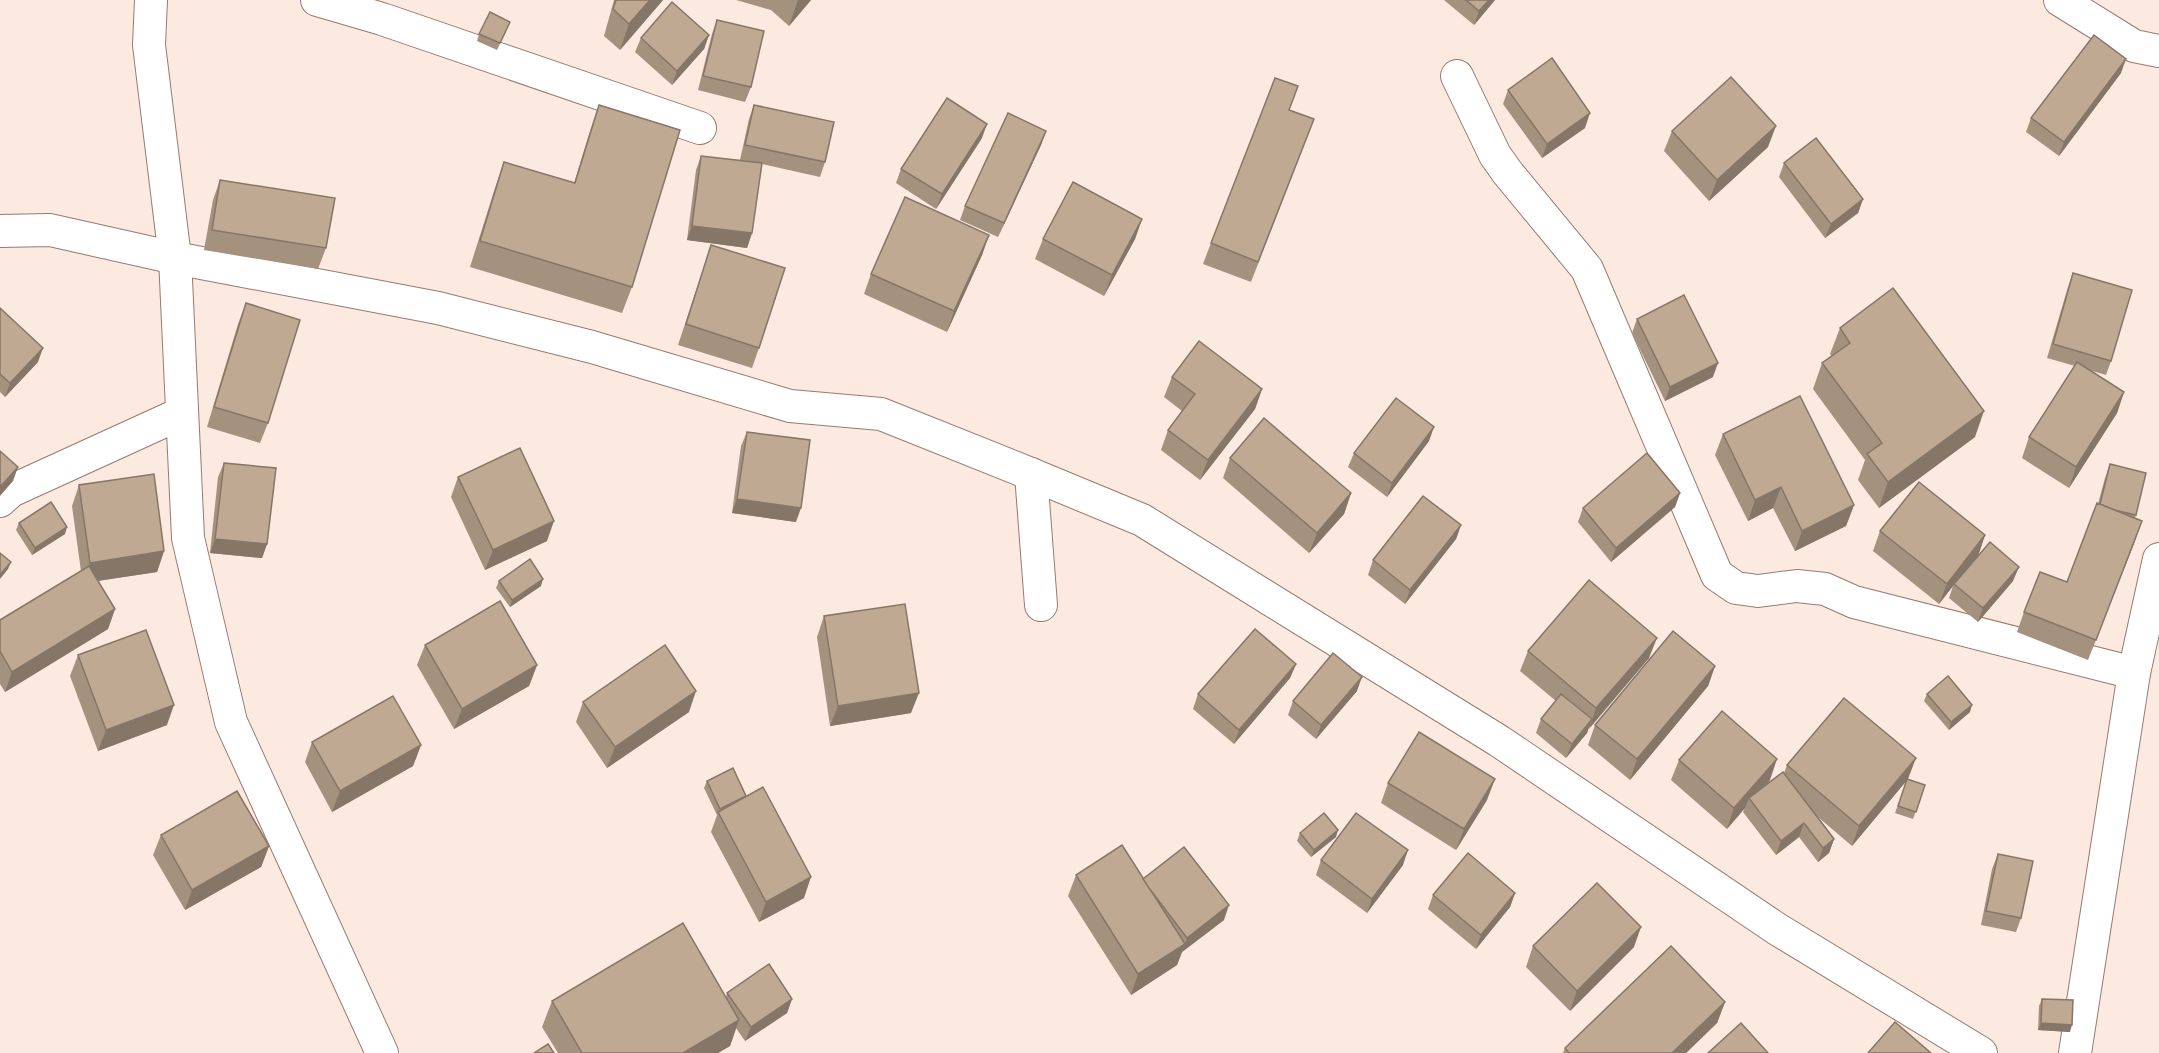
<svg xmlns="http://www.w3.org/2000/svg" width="2159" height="1053" font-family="Montserrat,sans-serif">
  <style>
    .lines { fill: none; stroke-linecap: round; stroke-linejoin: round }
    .minor-casing { stroke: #967b6e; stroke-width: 34 }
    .minor { stroke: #fff; stroke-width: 32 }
    .wall { fill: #a4917e }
    .shaded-wall { fill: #867667 }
    .building { fill: #bfa993; stroke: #867667; stroke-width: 1.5 }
  </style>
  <rect width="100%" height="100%" fill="#fce9e0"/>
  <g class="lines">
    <g class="minor-casing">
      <g id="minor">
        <polyline points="151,0 149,45 175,258 188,538 231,722 382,1053"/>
        <polyline points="317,0 382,19 700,128"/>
        <polyline points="2060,0 2134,46 2159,51"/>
        <polyline points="1457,76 1495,155 1507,172 1587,269 1717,575 1736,588 1758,591 1797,586 1825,589 1854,602 2134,673"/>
        <polyline points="0,231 50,230 175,258 438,308 592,347 790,406 881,414 1031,474 1142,520 1499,741 1777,929 1981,1053"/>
        <polyline points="1031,474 1041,605"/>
        <polyline points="0,501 11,491 182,413"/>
        <polyline points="2075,1053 2134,673 2159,559"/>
      </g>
    </g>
    <use href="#minor" class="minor"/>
  </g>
  <g class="wall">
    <polygon points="614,0 663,0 620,50 604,36"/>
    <polygon points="736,0 811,0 789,26 771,10"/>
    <polygon points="1444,0 1495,0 1474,25"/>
    <polygon points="717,20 751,87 745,102 698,90 712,34"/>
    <polygon points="507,29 497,50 477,41 479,34"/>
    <polygon points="709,35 704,49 672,85 635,52 641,38"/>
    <polygon points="2121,73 2059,156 2026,132 2031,118"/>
    <polygon points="1508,90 1585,128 1542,158 1503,104"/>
    <polygon points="599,105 632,287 622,313 470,267 495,188 504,162 574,183 590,131"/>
    <polygon points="754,105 825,162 820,177 762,164 752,233 747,248 687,240 696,170 701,156 754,162 740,160 749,119"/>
    <polygon points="1290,110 1314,119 1251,282 1203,264 1211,243"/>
    <polygon points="1046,131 1041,145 998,237 960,220 965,206"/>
    <polygon points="1672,131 1768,147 1709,201 1664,151"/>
    <polygon points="982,138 936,209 896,183 901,169"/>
    <polygon points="1784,163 1863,199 1858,213 1825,238 1779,177"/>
    <polygon points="220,180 326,248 318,269 204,250 213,200"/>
    <polygon points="1142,219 1135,239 1104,296 1035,259 1043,239"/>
    <polygon points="989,235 982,255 947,332 864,294 871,274"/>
    <polygon points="711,245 759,348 752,368 678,345"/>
    <polygon points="2073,273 2111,361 2106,375 2089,370 2124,392 2117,413 2069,488 2022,458 2029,437 2075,366 2047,358 2068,287"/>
    <polygon points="246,303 268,423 260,443 207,427 238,324"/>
    <polygon points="0,308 38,362 5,397 0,392"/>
    <polygon points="1637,319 1713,377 1665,401 1632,333"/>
    <polygon points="1840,328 1975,437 1879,508 1858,480 1865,460 1813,389 1822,363 1832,356 1830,354"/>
    <polygon points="1172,377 1262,389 1255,409 1200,480 1161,450 1168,430 1182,411 1164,397"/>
    <polygon points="747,432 796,522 732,513 741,446"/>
    <polygon points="1723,434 1854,505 1846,526 1795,551 1773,508 1748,521 1715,455"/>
    <polygon points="1429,441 1387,497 1348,467 1354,453"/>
    <polygon points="1230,458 1351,493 1344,514 1309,553 1223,478"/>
    <polygon points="224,463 267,544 262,558 210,553 218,477"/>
    <polygon points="2110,464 2146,473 2135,518 2135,541 2088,660 2017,632 2024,612 2067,582 2098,504 2105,478"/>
    <polygon points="458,477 547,541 485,570 451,497"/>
    <polygon points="79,485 164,551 157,572 98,581 115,609 108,629 5,692 0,684 0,620 81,571 72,506"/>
    <polygon points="1680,493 1675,507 1611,562 1578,522 1583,508"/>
    <polygon points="19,523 65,534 32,555 16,530"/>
    <polygon points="1461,525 1456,539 1405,604 1368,575 1373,560"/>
    <polygon points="1880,531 1985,535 1978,556 1970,566 2013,581 1978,622 1949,598 1953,586 1939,604 1873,551"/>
    <polygon points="499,581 541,586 510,607 496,588"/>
    <polygon points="824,616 911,713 830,726 817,637"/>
    <polygon points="425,645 537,665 529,686 454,729 417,665"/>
    <polygon points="1528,651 1649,658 1588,729 1587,733 1566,758 1536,733 1541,719 1556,701 1520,671"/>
    <polygon points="78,655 167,725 98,751 70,676"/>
    <polygon points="1296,664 1290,678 1234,744 1193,709 1198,694"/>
    <polygon points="1715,666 1708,686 1630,780 1588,745 1595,725"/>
    <polygon points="1357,691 1316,739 1288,715 1293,701"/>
    <polygon points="1927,694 1970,712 1949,730 1924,701"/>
    <polygon points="583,702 689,712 607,768 576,722"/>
    <polygon points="312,742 421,745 413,766 332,812 305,762"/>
    <polygon points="1679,760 1770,780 1764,787 1784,773 1787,765 1908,779 1925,785 1913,819 1895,813 1907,780 1852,846 1818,817 1834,839 1829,853 1818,862 1799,837 1776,855 1743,812 1745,808 1727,829 1671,780"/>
    <polygon points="707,781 746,796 804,898 759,922 711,832 717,815 704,788"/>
    <polygon points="1388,783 1487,800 1456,850 1381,803"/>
    <polygon points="1300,833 1336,837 1311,857 1297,841"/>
    <polygon points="161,835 269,846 261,867 185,910 153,855"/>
    <polygon points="1998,854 2021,918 2016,932 1981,925 1992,869"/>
    <polygon points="1321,860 1403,865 1367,913 1316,875"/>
    <polygon points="1076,875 1143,879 1224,920 1182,952 1177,965 1131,995 1068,896"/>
    <polygon points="1515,893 1510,907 1476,949 1428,909 1433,895"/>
    <polygon points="1533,946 1634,947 1570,1011 1526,967"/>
    <polygon points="727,993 792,999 787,1013 745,1041 736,1028 730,1046 718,1053 558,1053 542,1027 552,1001 726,997"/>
    <polygon points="2042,999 2070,1032 2038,1030 2039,1006"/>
    <polygon points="1725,1002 1717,1023 1686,1053 1563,1053 1565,1048"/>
  </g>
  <g class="shaded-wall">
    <polygon points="650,0 663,0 620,50 629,24"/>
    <polygon points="798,0 811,0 789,26"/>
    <polygon points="1489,0 1495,0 1474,25 1479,11"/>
    <polygon points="709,35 704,49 672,85 677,71"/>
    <polygon points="2126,59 2121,73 2059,156 2064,142"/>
    <polygon points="1590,113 1585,128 1542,158 1547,144"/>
    <polygon points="987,124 982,138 936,209 942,194"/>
    <polygon points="1776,126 1768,147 1709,201 1717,180"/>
    <polygon points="1046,131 1041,145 998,237 1004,223"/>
    <polygon points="1863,199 1858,213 1825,238 1831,224"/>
    <polygon points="1142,219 1135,239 1104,296 1112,275"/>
    <polygon points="692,226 752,233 747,248 687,240"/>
    <polygon points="989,235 982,255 947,332 954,311"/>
    <polygon points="43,348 38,362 5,397 10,383"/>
    <polygon points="1718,363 1713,377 1665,401 1670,387"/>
    <polygon points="1262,389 1255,409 1200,480 1208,460"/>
    <polygon points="2124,392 2117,413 2069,488 2076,467"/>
    <polygon points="1984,411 1975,437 1879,508 1888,482"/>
    <polygon points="1434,427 1429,441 1387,497 1392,483"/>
    <polygon points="18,467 13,481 0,496 0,487"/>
    <polygon points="1781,487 1773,508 1748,521 1755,500"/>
    <polygon points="1351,493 1344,514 1309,553 1317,533"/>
    <polygon points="1680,493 1675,507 1611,562 1616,548"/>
    <polygon points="737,499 801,508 796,522 732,513"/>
    <polygon points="1854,505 1846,526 1795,551 1802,531"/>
    <polygon points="554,521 547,541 485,570 493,550"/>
    <polygon points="2142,521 2135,541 2088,660 2096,640"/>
    <polygon points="1461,525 1456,539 1405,604 1410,590"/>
    <polygon points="67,527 65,534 32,555 35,548"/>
    <polygon points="1985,535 1978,556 1955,584 1954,584 1953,586 1939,604 1947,584"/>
    <polygon points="215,539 267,544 262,558 210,553"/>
    <polygon points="164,551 157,572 83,583 90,563"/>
    <polygon points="11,562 8,569 0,579 0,575"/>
    <polygon points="2019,567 2013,581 1978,622 1983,608"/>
    <polygon points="543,579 541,586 510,607 512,600"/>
    <polygon points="115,609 108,629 5,692 12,672"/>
    <polygon points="1657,638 1649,658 1589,729 1596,708"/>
    <polygon points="1296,664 1290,678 1234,744 1239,730"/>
    <polygon points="537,665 529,686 454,729 462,709"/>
    <polygon points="1715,666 1708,686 1630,780 1637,759"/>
    <polygon points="1362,677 1357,691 1316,739 1321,725"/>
    <polygon points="696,691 689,712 607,768 615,747"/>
    <polygon points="919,693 911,713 830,726 838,706"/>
    <polygon points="174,705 167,725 98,751 106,730"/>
    <polygon points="1972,705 1970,712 1949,730 1951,722"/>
    <polygon points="1592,719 1587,733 1566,758 1572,744"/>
    <polygon points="421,745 413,766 332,812 340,791"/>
    <polygon points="1916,758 1908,779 1852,846 1859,826"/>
    <polygon points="1777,759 1770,780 1751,801 1749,798 1745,808 1727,829 1734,808"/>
    <polygon points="1495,779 1487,800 1456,850 1464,829"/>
    <polygon points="1804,823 1799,837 1776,855 1781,841"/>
    <polygon points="1338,830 1336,837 1311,857 1314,850"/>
    <polygon points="1834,839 1829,853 1818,862 1823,848"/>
    <polygon points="269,846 261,867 185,910 192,890"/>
    <polygon points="1408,850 1403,865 1367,913 1372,899"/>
    <polygon points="811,877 804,898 759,922 766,902"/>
    <polygon points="1515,893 1510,907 1476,949 1481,935"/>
    <polygon points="1229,905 1224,920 1182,952 1187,938"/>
    <polygon points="1641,927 1634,947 1570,1011 1577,991"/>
    <polygon points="1185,944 1177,965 1131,995 1138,974"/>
    <polygon points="792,999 787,1013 745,1041 751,1027"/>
    <polygon points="1725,1002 1717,1023 1686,1053 1672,1053"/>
    <polygon points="739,1020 730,1046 718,1053 683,1053"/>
    <polygon points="2041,1023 2072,1025 2070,1032 2038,1030"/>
  </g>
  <g class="building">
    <polygon points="616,0 650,0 629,24 613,9"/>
    <polygon points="1466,0 1489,0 1479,11"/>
    <polygon points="672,2 709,35 677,71 641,38"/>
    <polygon points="490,12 510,22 500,43 479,34"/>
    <polygon points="717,20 764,31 751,87 703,76"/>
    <polygon points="2094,35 2126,59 2064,142 2031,118"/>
    <polygon points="1552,58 1590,113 1547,144 1508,90"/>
    <polygon points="1731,77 1776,126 1717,180 1672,131"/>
    <polygon points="1275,78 1298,86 1289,110 1314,119 1258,262 1211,243"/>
    <polygon points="947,98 987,124 942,194 901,169"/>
    <polygon points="599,105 680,130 632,287 480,241 504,162 575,183"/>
    <polygon points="754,105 834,122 825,162 745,145"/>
    <polygon points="1008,113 1046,131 1004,223 965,206"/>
    <polygon points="1816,138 1863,199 1831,224 1784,163"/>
    <polygon points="701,156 762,163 752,233 692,226"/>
    <polygon points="220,180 335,198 326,248 212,230"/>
    <polygon points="1073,182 1142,219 1112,275 1043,239"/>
    <polygon points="905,197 989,235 954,311 871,274"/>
    <polygon points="711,245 785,268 759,348 686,324"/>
    <polygon points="2073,273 2132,290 2111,361 2053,344"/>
    <polygon points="1893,288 1984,411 1888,482 1867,454 1882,443 1822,363 1850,343 1840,328"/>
    <polygon points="1684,295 1718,363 1670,387 1637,319"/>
    <polygon points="246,303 300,320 268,423 214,407"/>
    <polygon points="0,308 43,348 10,383 0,374"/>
    <polygon points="1199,341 1262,389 1208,460 1168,430 1195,394 1172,377"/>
    <polygon points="2077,362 2124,392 2076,467 2029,437"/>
    <polygon points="1800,396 1854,505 1802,531 1781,487 1755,500 1723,434"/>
    <polygon points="1396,398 1434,427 1392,483 1354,453"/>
    <polygon points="1264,418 1351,493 1317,533 1230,458"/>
    <polygon points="747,432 810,440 801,508 737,499"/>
    <polygon points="520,448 554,521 493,550 458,477"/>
    <polygon points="0,451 18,467 0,487"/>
    <polygon points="1647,453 1680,493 1616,548 1583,508"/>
    <polygon points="224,463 276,468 267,544 215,539"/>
    <polygon points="2110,464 2146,473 2136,515 2114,510 2100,504"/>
    <polygon points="154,474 164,551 90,563 79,485"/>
    <polygon points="1919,482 1985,535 1947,584 1880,531"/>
    <polygon points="1423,496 1461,525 1410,590 1373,560"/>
    <polygon points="51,502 67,527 35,548 19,523"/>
    <polygon points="2097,503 2142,521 2096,640 2024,612 2040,572 2067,582"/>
    <polygon points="1990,542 2019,567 1983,608 1954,584"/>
    <polygon points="0,553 11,562 0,575"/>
    <polygon points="530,559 543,579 512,600 499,581"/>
    <polygon points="89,566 115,609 12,672 0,651 0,620"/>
    <polygon points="1589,580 1657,638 1596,708 1528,651"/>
    <polygon points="500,601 537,665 462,709 425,645"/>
    <polygon points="905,604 919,693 838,706 824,616"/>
    <polygon points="1255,629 1296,664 1239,730 1198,694"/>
    <polygon points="146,630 174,705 106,730 78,655"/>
    <polygon points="1673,631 1715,666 1637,759 1595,725"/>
    <polygon points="665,645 696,691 615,747 583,702"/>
    <polygon points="1333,653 1362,677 1321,725 1293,701"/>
    <polygon points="1948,676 1972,705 1951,722 1927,694"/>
    <polygon points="1561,694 1592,719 1572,744 1541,719"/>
    <polygon points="393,696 421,745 340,791 312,742"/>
    <polygon points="1844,698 1916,758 1859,826 1787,765"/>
    <polygon points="1722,711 1777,759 1734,808 1679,760"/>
    <polygon points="1419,732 1495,779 1464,829 1388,783"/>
    <polygon points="733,768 746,796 720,809 707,781"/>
    <polygon points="1783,772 1834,839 1823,848 1804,823 1781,841 1749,798"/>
    <polygon points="1907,779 1925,785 1916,812 1898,806"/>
    <polygon points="763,787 811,877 766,902 718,812"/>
    <polygon points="237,791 269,846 192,890 161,835"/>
    <polygon points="1324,813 1338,830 1314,850 1300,833"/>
    <polygon points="1356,813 1408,850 1372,899 1321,860"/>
    <polygon points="1122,845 1185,944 1138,974 1076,875"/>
    <polygon points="1184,847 1229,905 1187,938 1149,888 1143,879"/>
    <polygon points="1468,853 1515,893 1481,935 1433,895"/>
    <polygon points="1998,854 2033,861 2021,918 1986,911"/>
    <polygon points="1597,883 1641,927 1577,991 1533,946"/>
    <polygon points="683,923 739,1020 683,1053 582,1053 552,1001"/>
    <polygon points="1671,946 1725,1002 1672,1053 1569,1053 1565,1048"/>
    <polygon points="769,964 792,999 751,1027 727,993"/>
    <polygon points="2042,999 2073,1000 2072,1025 2041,1023"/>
    <polygon points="1895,1022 1931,1053 1868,1053"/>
    <polygon points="1741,1023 1768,1053 1708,1053"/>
    <polygon points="548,1044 554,1053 534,1053"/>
  </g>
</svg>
